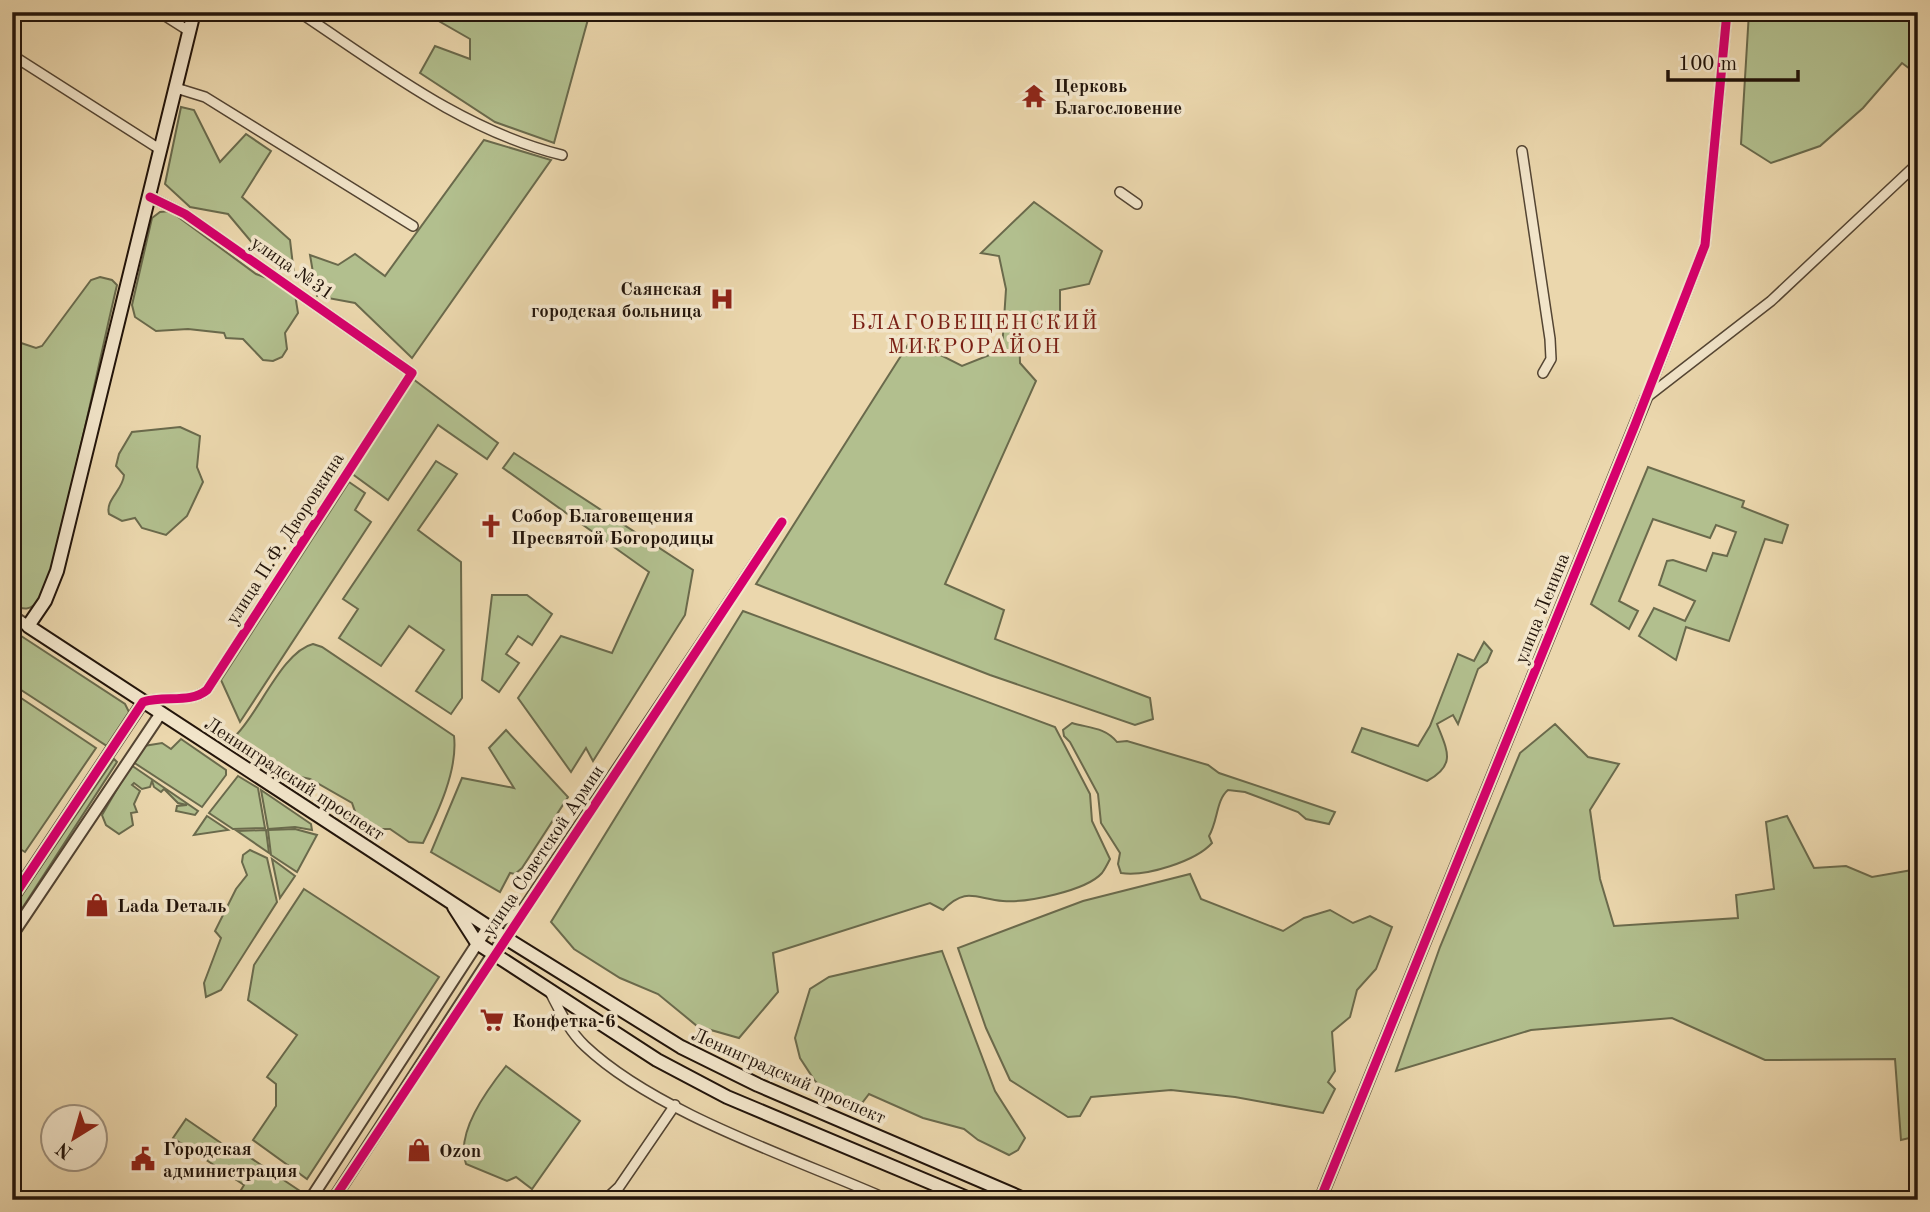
<svg xmlns="http://www.w3.org/2000/svg" width="1930" height="1212" font-family="'Old Standard TT',serif">
  <style>
    .green { fill: #b2bf8e; stroke: #6a6a4c; stroke-width: 2 }
    .lines { fill: none; stroke-linecap: round; stroke-linejoin: round }
    .minor-casing { stroke: #544533; stroke-width: 12 }
    .tertiary-casing { stroke: #544533; stroke-width: 14 }
    .secondary-casing { stroke: #22140a; stroke-width: 16 }
    .minor { stroke: #f2e5ca; stroke-width: 9 }
    .tertiary { stroke: #f2e5ca; stroke-width: 10 }
    .secondary { stroke: #f2e5ca; stroke-width: 12 }
    .cycleway-casing { stroke: #f2e5ca; stroke-width: 13 }
    .cycleway { stroke: #d6006c; stroke-width: 9 }
    .labels { text-anchor: middle; stroke-width: 7; stroke-linejoin: round; paint-order: stroke }
    .poi-label { font-size: 19px; font-weight: bold; fill: #22140a; stroke: #f2e5ca; text-anchor: start }
    .street-label { font-size: 19px; fill: #22140a; stroke: #f2e5ca }
    .neighbourhood-label { font-size: 21px; letter-spacing: 2px; fill: #7a1f14; stroke: #f2e5ca }
  </style>
  <rect width="100%" height="100%" fill="#ebd7ad"/>
  <filter id="stains"><feTurbulence type="fractalNoise" baseFrequency=".00286" numOctaves="4"/><feColorMatrix values="0 0 0 0 .2 0 0 0 0 .09 0 0 0 0 .02 0 0 0 .5 -.17"/></filter>
  <radialGradient id="worn" r=".72"><stop offset=".6" stop-color="#630" stop-opacity="0"/><stop offset="1" stop-color="#630" stop-opacity=".3"/></radialGradient>
  <g class="green">
    <polygon points="423,12 590,12 554,143 495,122 420,73 435,46 470,59 470,39"/>
    <polygon points="1749,12 1918,12 1918,75 1902,63 1863,108 1820,146 1771,163 1741,144"/>
    <polygon points="181,107 194,110 220,162 246,134 271,151 242,197 290,240 294,274 259,251 228,214 190,207 165,184"/>
    <polygon points="484,140 551,160 412,358 355,303 317,296 310,255 338,265 355,254 385,276"/>
    <polygon points="1034,202 1102,251 1089,284 1060,290 1060,319 1019,328 1020,363 1036,381 945,584 1004,610 995,639 1150,698 1153,719 1135,725 990,675 756,584 911,340 962,366 1002,350 1006,289 999,256 981,253"/>
    <polygon points="170,211 256,274 273,280 295,294 298,313 285,333 287,349 282,357 273,361 263,360 243,339 226,338 224,333 188,329 156,331 135,317 132,305 152,218 160,212"/>
    <path d="M100,277L112,280L117,285C98,366 82,447 61,527C56,550 53,580 39,599C31,611 23,611 12,603V340L36,348L42,346L91,280Z"/>
    <polygon points="413,379 498,443 487,459 438,425 388,500 351,473"/>
    <path d="M180,427L200,436L197,467L203,482L187,516L166,535L142,528L135,518L122,521L109,514C105,500 123,490 124,475L116,466L119,454L132,432Z"/>
    <polygon points="514,453 693,570 685,615 593,761 586,748 571,772 518,698 561,636 612,653 649,572 503,468"/>
    <polygon points="436,461 457,474 418,530 461,562 462,698 451,714 416,691 444,650 409,626 381,666 339,638 358,609 343,599"/>
    <polygon points="1648,467 1744,501 1742,507 1788,525 1782,543 1765,539 1729,641 1686,627 1676,660 1639,636 1654,608 1685,621 1695,601 1659,585 1667,561 1673,560 1706,571 1713,553 1727,556 1736,532 1716,525 1710,538 1653,519 1619,601 1638,611 1629,629 1591,604"/>
    <polygon points="349,482 365,493 355,510 371,522 240,722 221,680"/>
    <polygon points="492,595 527,595 552,614 532,645 518,636 506,654 519,663 499,692 482,680"/>
    <path d="M743,611L1055,727L1090,794L1092,821L1110,859C1108,863 1105,869 1102,873C1086,891 1026,903 1003,901C974,898 966,887 943,910L930,903L773,953L778,992L739,1038L697,1026L658,994L620,978L574,949L551,922Z"/>
    <polygon points="12,630 125,704 130,714 110,748 12,684"/>
    <path d="M1484,642L1492,651L1487,662L1478,669L1458,724L1453,715L1437,724C1447,750 1457,765 1427,781L1352,752L1362,728L1418,746L1430,726L1458,654L1474,661Z"/>
    <path d="M313,644L322,647L454,736C458,770 438,812 423,843L409,842L390,829H374L358,820L352,803L310,779L267,770L241,752L237,734C259,712 283,651 313,644Z"/>
    <polygon points="12,692 96,748 25,852 12,844"/>
    <path d="M1072,723C1088,728 1105,727 1117,742L1127,741L1208,765L1219,773L1335,812L1329,824L1306,819L1298,812L1245,792L1228,790C1216,800 1218,821 1209,836L1212,843C1196,861 1146,877 1121,873L1118,864L1120,853L1101,823L1098,794L1070,742L1064,736L1063,730Z"/>
    <polygon points="1555,724 1588,757 1619,764 1590,810 1600,879 1614,926 1738,918 1736,895 1774,889 1766,822 1787,816 1814,868 1846,866 1872,877 1918,869 1918,1136 1901,1140 1895,1059 1765,1060 1672,1018 1531,1030 1396,1071 1440,947 1520,753"/>
    <polygon points="506,730 568,797 522,868 515,874 510,873 500,892 431,852 462,778 514,788 489,748"/>
    <polygon points="181,739 226,770 226,775 202,807 133,762 144,746 162,743 171,749"/>
    <polygon points="114,759 117,762 12,924 12,909"/>
    <polygon points="131,765 198,811 195,815 176,811 177,806 187,805 178,803 164,789 161,792 154,787 152,781 150,787 142,789 134,783 132,785 140,791 134,804 137,812 131,813 133,825 119,834 106,825 102,815"/>
    <polygon points="238,776 258,788 265,828 233,829 209,813"/>
    <polygon points="261,790 311,824 312,830 295,827 268,829"/>
    <polygon points="207,816 228,830 194,835"/>
    <polygon points="295,829 317,835 297,872 271,855 268,830"/>
    <polygon points="266,830 269,853 237,831"/>
    <polygon points="250,850 267,858 277,902 221,990 206,997 204,983 221,938 215,931 236,889 247,875 242,862 243,855"/>
    <polygon points="272,859 295,876 280,898"/>
    <polygon points="1190,874 1201,899 1283,931 1304,918 1330,910 1353,923 1370,916 1392,927 1376,969 1357,990 1350,1017 1332,1032 1335,1071 1328,1082 1335,1089 1323,1113 1235,1097 1171,1090 1091,1097 1080,1116 1068,1117 1010,1080 986,1028 958,948 1083,901"/>
    <polygon points="304,889 439,977 307,1179 253,1140 276,1106 276,1084 267,1077 297,1035 248,1000 254,965"/>
    <polygon points="942,951 995,1091 1025,1138 1018,1150 1009,1155 978,1140 964,1129 923,1118 869,1094 862,1103 827,1093 815,1081 800,1058 795,1038 810,989 829,977"/>
    <path d="M506,1066L580,1121L532,1189L516,1177L507,1181L466,1164C455,1133 487,1090 506,1066Z"/>
    <polygon points="186,1119 224,1145 236,1148 300,1191 294,1200 235,1200 244,1185 173,1138"/>
  </g>
  <g class="lines">
    <g class="minor-casing">
      <g id="minor">
        <polyline points="159,12 189,31"/>
        <path d="M299,12C382,67 464,131 562,155"/>
        <polyline points="12,55 161,150"/>
        <polyline points="176,88 205,97 413,226"/>
        <polyline points="1522,151 1550,339 1551,359 1543,373"/>
        <polyline points="1120,192 1137,204"/>
        <polyline points="1647,397 1771,301 1918,163"/>
        <polyline points="1646,398 1705,245 1727,12"/>
        <path d="M143,702C165,695 190,704 207,690L412,373L185,214L150,197"/>
        <polyline points="488,927 519,913"/>
        <polyline points="504,937 782,522"/>
        <path d="M550,992C560,1011 569,1031 585,1046C657,1114 797,1159 889,1200"/>
        <polyline points="605,1200 619,1187 675,1105"/>
      </g>
    </g>
    <g class="tertiary-casing">
      <g id="tertiary">
        <polyline points="12,616 28,626"/>
        <polyline points="12,899 143,702"/>
        <polyline points="12,935 161,713"/>
        <polyline points="310,1200 488,927"/>
        <polyline points="333,1200 504,937"/>
        <polyline points="1320,1200 1646,398"/>
      </g>
    </g>
    <g class="secondary-casing">
      <g id="secondary">
        <polyline points="194,12 57,571 45,601 28,626 504,937 681,1047 758,1085 1026,1200"/>
        <polyline points="454,907 477,943 657,1060 727,1097 972,1200"/>
      </g>
    </g>
    <use href="#minor" class="minor"/>
    <use href="#tertiary" class="tertiary"/>
    <use href="#secondary" class="secondary"/>
    <g class="cycleway-casing">
      <g id="cycleway">
        <path d="M12,899L143,702C165,695 190,704 207,690L412,373L185,214L150,197"/>
        <polyline points="333,1200 782,522"/>
        <polyline points="1320,1200 1635,425 1705,245 1727,12"/>
      </g>
    </g>
    <use href="#cycleway" class="cycleway"/>
  </g>
  <defs>
    <g id="temple-bare" transform="scale(1.89)"><path d="M0-6L5-2H3V0L6.5 2.5H4V6H1.5V3h-3V6H-4V2.5H-6.5L-3 0V-2H-5Z" fill="#8f2418" stroke="#f2e5ca" stroke-width="2.5" paint-order="stroke"/></g>
    <g id="hospital-bare" transform="scale(1.89)"><path d="M-5-5h3v3.5h4V-5h3V5h-3V1.5h-4V5h-3Z" fill="#8f2418" stroke="#f2e5ca" stroke-width="2.5" paint-order="stroke"/></g>
    <g id="church-bare" transform="scale(1.89)"><path d="M-1.2-6h2.4v3.5h3.3v2.4h-3.3V6h-2.4V-.1h-3.3v-2.4h3.3Z" fill="#8f2418" stroke="#f2e5ca" stroke-width="2.5" paint-order="stroke"/></g>
    <g id="shop-bare" transform="scale(1.89)"><path d="M-5-2.5h2.3a2.7 3.5 0 0 1 5.4 0H5L5.5 6h-11ZM-1.5-2.5h3a1.5 2.3 0 0 0-3 0Z" fill="#8f2418" stroke="#f2e5ca" stroke-width="2.5" paint-order="stroke"/></g>
    <g id="supermarket-bare" transform="scale(1.89)"><path d="M-6-5.5h2.5l.6 2H6L4.5 2H-2.5L-4.4-4H-6ZM-1.5 3.2a1.3 1.3 0 1 0 .1 0ZM3 3.2a1.3 1.3 0 1 0 .1 0Z" fill="#8f2418" stroke="#f2e5ca" stroke-width="2.5" paint-order="stroke"/></g>
    <g id="civic-bare" transform="scale(1.89)"><path d="M-.6-6.5H3V-4.5H.6V-3L4-1V1h2V6H-6V1h2V-1L-.6-3ZM-1.2 2.5V6h2.4V2.5Z" fill="#8f2418" stroke="#f2e5ca" stroke-width="2.5" paint-order="stroke"/></g>
  </defs>
  <g fill-rule="evenodd">
    <use href="#temple-bare" x="1034" y="96"/>
    <use href="#hospital-bare" x="722" y="299"/>
    <use href="#church-bare" x="491" y="526"/>
    <use href="#shop-bare" x="97" y="905"/>
    <use href="#supermarket-bare" x="492" y="1020"/>
    <use href="#shop-bare" x="419" y="1150"/>
    <use href="#civic-bare" x="143" y="1159"/>
  </g>
  <g class="labels">
    <g class="poi-label">
      <text x="1054" y="92">Церковь<tspan x="1054" dy="22">Благословение</tspan></text>
      <text x="702" y="295" text-anchor="end">Саянская<tspan x="702" dy="22">городская больница</tspan></text>
      <text x="511" y="522">Собор Благовещения<tspan x="511" dy="22">Пресвятой Богородицы</tspan></text>
      <text x="117" y="912">Lada Dеталь</text>
      <text x="512" y="1027">Конфетка-6</text>
      <text x="163" y="1155">Городская<tspan x="163" dy="22">администрация</tspan></text>
      <text x="439" y="1157">Ozon</text>
    </g>
    <g class="street-label">
      <text transform="translate(293 267) rotate(35)" y="7">улица №31</text>
      <text transform="translate(284 538) rotate(-57)" y="7">улица П.Ф. Дворовкина</text>
      <text transform="translate(1541 608) rotate(-68)" y="7">улица Ленина</text>
      <text transform="translate(295 778) rotate(33)" y="7">Ленинградский проспект</text>
      <text transform="translate(542 850) rotate(-56)" y="7">улица Советской Армии</text>
      <text transform="translate(789 1075) rotate(24)" y="7">Ленинградский проспект</text>
    </g>
    <g class="neighbourhood-label">
      <text x="975" y="329">БЛАГОВЕЩЕНСКИЙ<tspan x="975" dy="24">МИКРОРАЙОН</tspan></text>
    </g>
  </g>
  <rect width="1930" height="1212" fill="none" stroke="#ebd7ad" stroke-width="42"/>
  <rect x="14" y="14" width="1902" height="1184" fill="none" stroke="#22140a" stroke-width="3.5"/>
  <rect x="21" y="21" width="1888" height="1170" fill="none" stroke="#22140a" stroke-width="2"/>
  <g transform="translate(74 1138) rotate(217)"><circle r="33" fill="#f2e5ca" stroke="#9f917d" stroke-width="2"/>
  <path d="M0-5L12 26L0 18L-12 26Z" fill="#8f2418"/>
  <text y="-10" font-size="19" font-weight="bold" text-anchor="middle" fill="#22140a">N</text>
  </g>
  <path d="M1668 70v10h130v-10" fill="none" stroke="#22140a" stroke-width="3.5"/>
  <text x="1678" y="70" font-size="21" fill="#22140a" stroke="#f2e5ca" stroke-width="5" paint-order="stroke">100 m</text>
  <rect width="100%" height="100%" filter="url(#stains)"/>
  <rect width="100%" height="100%" fill="url(#worn)"/>
</svg>
